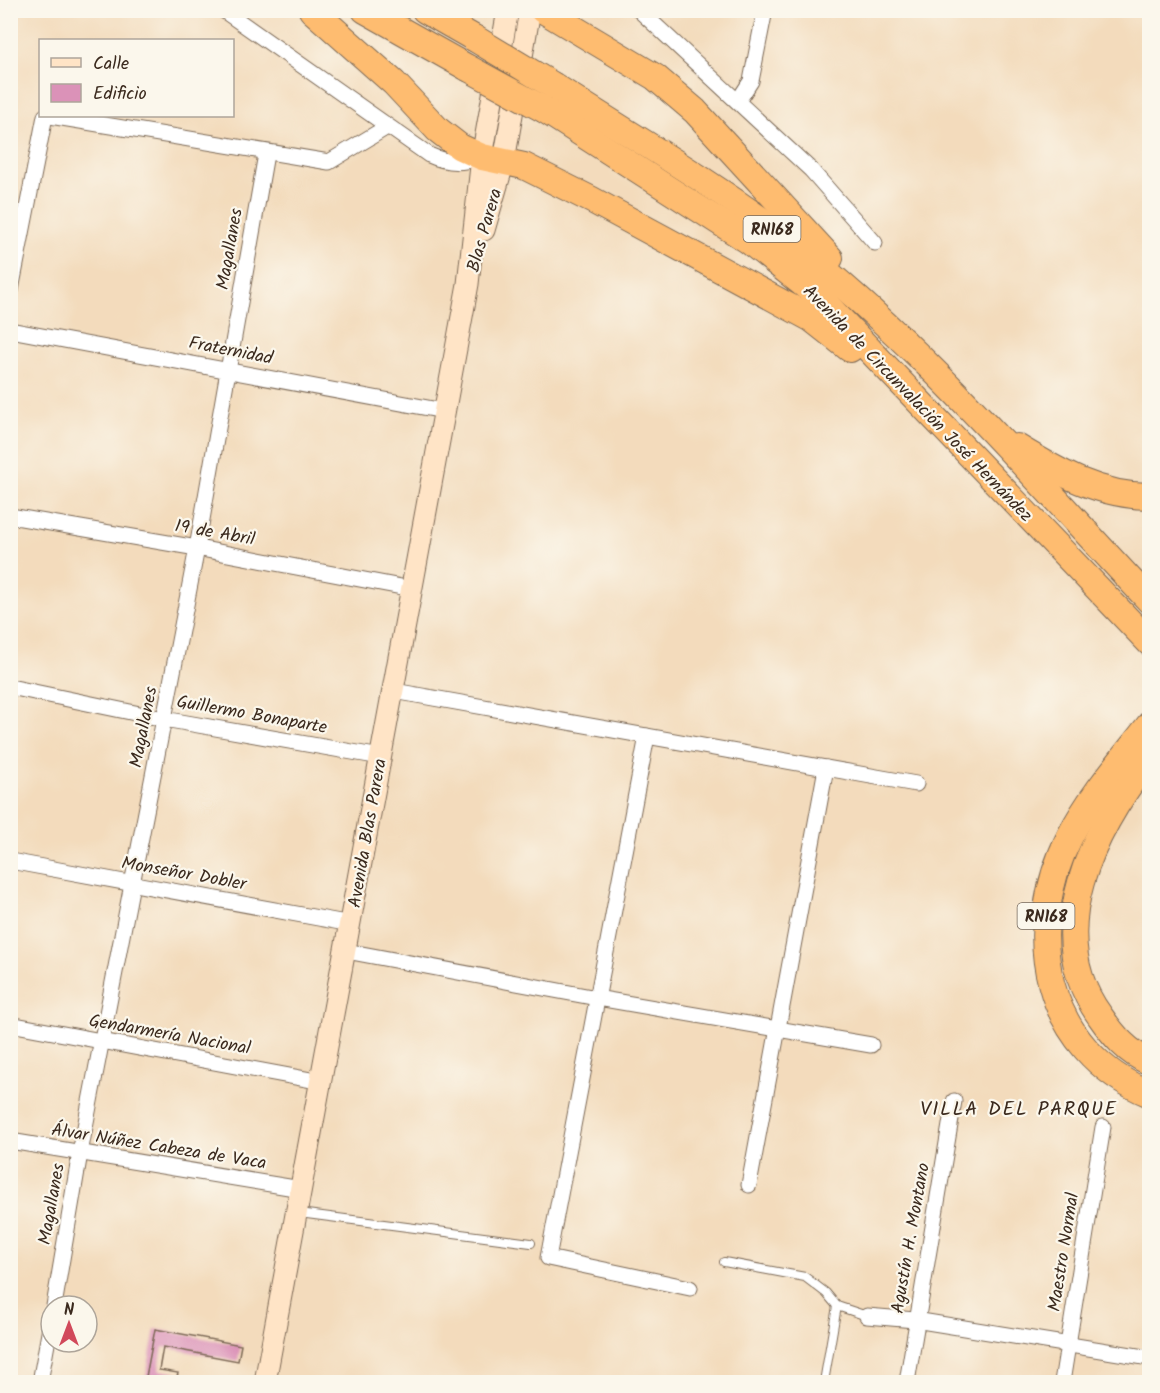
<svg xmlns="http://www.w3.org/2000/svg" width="1160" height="1393" font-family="Kalam,sans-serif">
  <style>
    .building { fill: #db92b8 }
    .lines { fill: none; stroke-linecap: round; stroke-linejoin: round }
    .service-casing { stroke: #7b6855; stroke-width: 10 }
    .minor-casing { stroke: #7b6855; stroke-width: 17 }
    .secondary-casing { stroke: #7b6855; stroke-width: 23 }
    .trunk-casing { stroke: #7b6855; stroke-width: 28 }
    .service { stroke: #fff; stroke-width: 8 }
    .minor { stroke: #fff; stroke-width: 15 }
    .secondary { stroke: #ffe4c6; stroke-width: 21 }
    .trunk { stroke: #febc70; stroke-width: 26 }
    .trunk-bridge-casing { stroke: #7b6855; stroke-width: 28; stroke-linecap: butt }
    .trunk-bridge { stroke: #febc70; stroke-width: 26 }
    .labels { text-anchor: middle; stroke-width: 4.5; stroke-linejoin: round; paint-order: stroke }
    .shield { fill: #fbf7ec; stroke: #75685c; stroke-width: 1.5 }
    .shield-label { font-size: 16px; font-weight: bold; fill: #3b2a1e }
    .street-label { font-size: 18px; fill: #3b2a1e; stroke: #fbf7ec }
    .neighbourhood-label { font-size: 20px; letter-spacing: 1.5px; fill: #3b2a1e; stroke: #fbf7ec }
  </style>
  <rect width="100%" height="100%" fill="#fbf7ec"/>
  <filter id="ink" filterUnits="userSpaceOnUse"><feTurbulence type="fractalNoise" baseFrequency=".0167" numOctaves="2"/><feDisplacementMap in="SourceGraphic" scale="12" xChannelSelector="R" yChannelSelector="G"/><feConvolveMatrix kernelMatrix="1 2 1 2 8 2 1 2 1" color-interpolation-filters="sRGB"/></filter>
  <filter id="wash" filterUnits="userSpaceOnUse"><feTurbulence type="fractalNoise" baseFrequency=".008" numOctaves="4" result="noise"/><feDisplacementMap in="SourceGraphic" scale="24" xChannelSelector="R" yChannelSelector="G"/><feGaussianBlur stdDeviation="1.35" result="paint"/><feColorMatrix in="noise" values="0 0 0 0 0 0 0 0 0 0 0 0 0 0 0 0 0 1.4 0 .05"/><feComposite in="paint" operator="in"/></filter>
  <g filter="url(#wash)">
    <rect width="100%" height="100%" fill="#f3dbbc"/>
    <g id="blocks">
      <polygon class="building" points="155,1329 241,1345 238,1361 163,1347 159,1370 178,1373 176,1382 145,1382"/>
    </g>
  </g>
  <g filter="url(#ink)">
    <use href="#blocks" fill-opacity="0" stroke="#7b6855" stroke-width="1.5"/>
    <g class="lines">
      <g class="service-casing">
        <g id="service">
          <polyline points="299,1213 531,1243"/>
          <polyline points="724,1262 805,1277 826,1293 837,1306 867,1316"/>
          <polyline points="824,1382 837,1306"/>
        </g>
      </g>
      <g class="minor-casing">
        <g id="minor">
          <path d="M223,10L429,155C449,164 462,163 482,157"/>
          <polyline points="639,10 811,170 875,243"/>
          <polyline points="738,101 751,81 765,10"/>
          <polyline points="50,116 329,162 387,127"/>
          <polyline points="10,295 45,116"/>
          <polyline points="10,330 444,411"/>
          <polyline points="10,516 197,548 412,589"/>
          <polyline points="10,687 164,719 381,757"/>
          <polyline points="394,691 916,784"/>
          <polyline points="647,736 548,1258 690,1288"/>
          <polyline points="10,861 351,924"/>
          <polyline points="346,951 597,998 871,1045"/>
          <polyline points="10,1024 322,1082"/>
          <polyline points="10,1141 301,1189"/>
          <polyline points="749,1185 826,768"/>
          <polyline points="54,1306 80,1153 197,548 266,154"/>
          <polyline points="867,1316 915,1320 1150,1358"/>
          <polyline points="40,1382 51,1322"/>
          <polyline points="907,1382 954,1101"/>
          <polyline points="1062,1382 1103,1127"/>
        </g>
      </g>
      <g class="secondary-casing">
        <g id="secondary">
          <polyline points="484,230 504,161 530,10"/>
          <polyline points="265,1382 468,284 482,157 508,10"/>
        </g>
      </g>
      <g class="trunk-casing">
        <g id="trunk">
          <polyline points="312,10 394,83 438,130 460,147 482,157 524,166 592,200 812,319 850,349"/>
          <polyline points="365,10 468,68"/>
          <polyline points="425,10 474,38"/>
          <polyline points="543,10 655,77 695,111 830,258"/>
          <path d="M554,86C631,136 717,185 789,241C922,345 1034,478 1150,601"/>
          <polyline points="545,110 749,241 817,295 1150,643"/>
          <path d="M1017,447C1058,472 1099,496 1150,496"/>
          <path d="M1150,724C1122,760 1091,795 1070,836C1021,932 1043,1050 1150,1094"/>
          <path d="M1150,757C1094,828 1039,932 1100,1016C1113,1035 1128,1053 1150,1062"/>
        </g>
      </g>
      <use href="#service" class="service"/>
      <use href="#minor" class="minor"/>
      <use href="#secondary" class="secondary"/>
      <use href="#trunk" class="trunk"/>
      <g class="trunk-bridge-casing">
        <g id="trunk-bridge">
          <polyline points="474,38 554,86"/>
          <polyline points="468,68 545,110"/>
        </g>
      </g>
      <use href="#trunk-bridge" class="trunk-bridge"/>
    </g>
  </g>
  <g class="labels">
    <g class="shield">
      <rect x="743.5" y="216" width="57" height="26" rx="4.5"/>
      <rect x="1017.5" y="903" width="57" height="26" rx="4.5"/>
    </g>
    <g class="shield-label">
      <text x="772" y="235">RN168</text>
      <text x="1046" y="922">RN168</text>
    </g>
    <g class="street-label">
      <text transform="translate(484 230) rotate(-74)" y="6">Blas Parera</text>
      <text transform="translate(229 249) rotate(-80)" y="6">Magallanes</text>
      <text transform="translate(231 350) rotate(11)" y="6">Fraternidad</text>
      <text transform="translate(918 403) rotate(46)" y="6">Avenida de Circunvalación José Hernández</text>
      <text transform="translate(215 532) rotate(10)" y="6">19 de Abril</text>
      <text transform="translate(252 714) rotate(10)" y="6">Guillermo Bonaparte</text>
      <text transform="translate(143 727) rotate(-79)" y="6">Magallanes</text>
      <text transform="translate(367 833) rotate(-80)" y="6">Avenida Blas Parera</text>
      <text transform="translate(184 873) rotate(10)" y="6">Monseñor Dobler</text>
      <text transform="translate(170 1034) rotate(10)" y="6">Gendarmería Nacional</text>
      <text transform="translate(159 1146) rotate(9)" y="6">Álvar Núñez Cabeza de Vaca</text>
      <text transform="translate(51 1204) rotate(-80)" y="6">Magallanes</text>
      <text transform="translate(910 1238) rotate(-80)" y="6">Agustín H. Montano</text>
      <text transform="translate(1063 1252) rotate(-81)" y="6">Maestro Normal</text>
    </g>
    <g class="neighbourhood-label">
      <text x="1019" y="1115">VILLA DEL PARQUE</text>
    </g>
  </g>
  <rect width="1160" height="1393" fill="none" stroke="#fbf7ec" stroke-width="36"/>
  <rect x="39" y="39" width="195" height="78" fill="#fbf7ec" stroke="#aea59a" stroke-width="1.5"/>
  <rect x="51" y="58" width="30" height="9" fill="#ffe4c6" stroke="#aea59a" stroke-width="1.5"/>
  <text x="93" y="69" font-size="18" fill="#3b2a1e">Calle</text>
  <rect x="51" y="84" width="30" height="18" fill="#db92b8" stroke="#aea59a" stroke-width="1.5"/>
  <text x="93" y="99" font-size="18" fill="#3b2a1e">Edificio</text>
  <g transform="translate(69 1324)"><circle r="28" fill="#fbf7ec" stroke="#aea59a" stroke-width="1.5"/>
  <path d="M0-4.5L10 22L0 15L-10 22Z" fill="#d1495b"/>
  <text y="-9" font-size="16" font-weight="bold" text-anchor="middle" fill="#3b2a1e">N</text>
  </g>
</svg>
